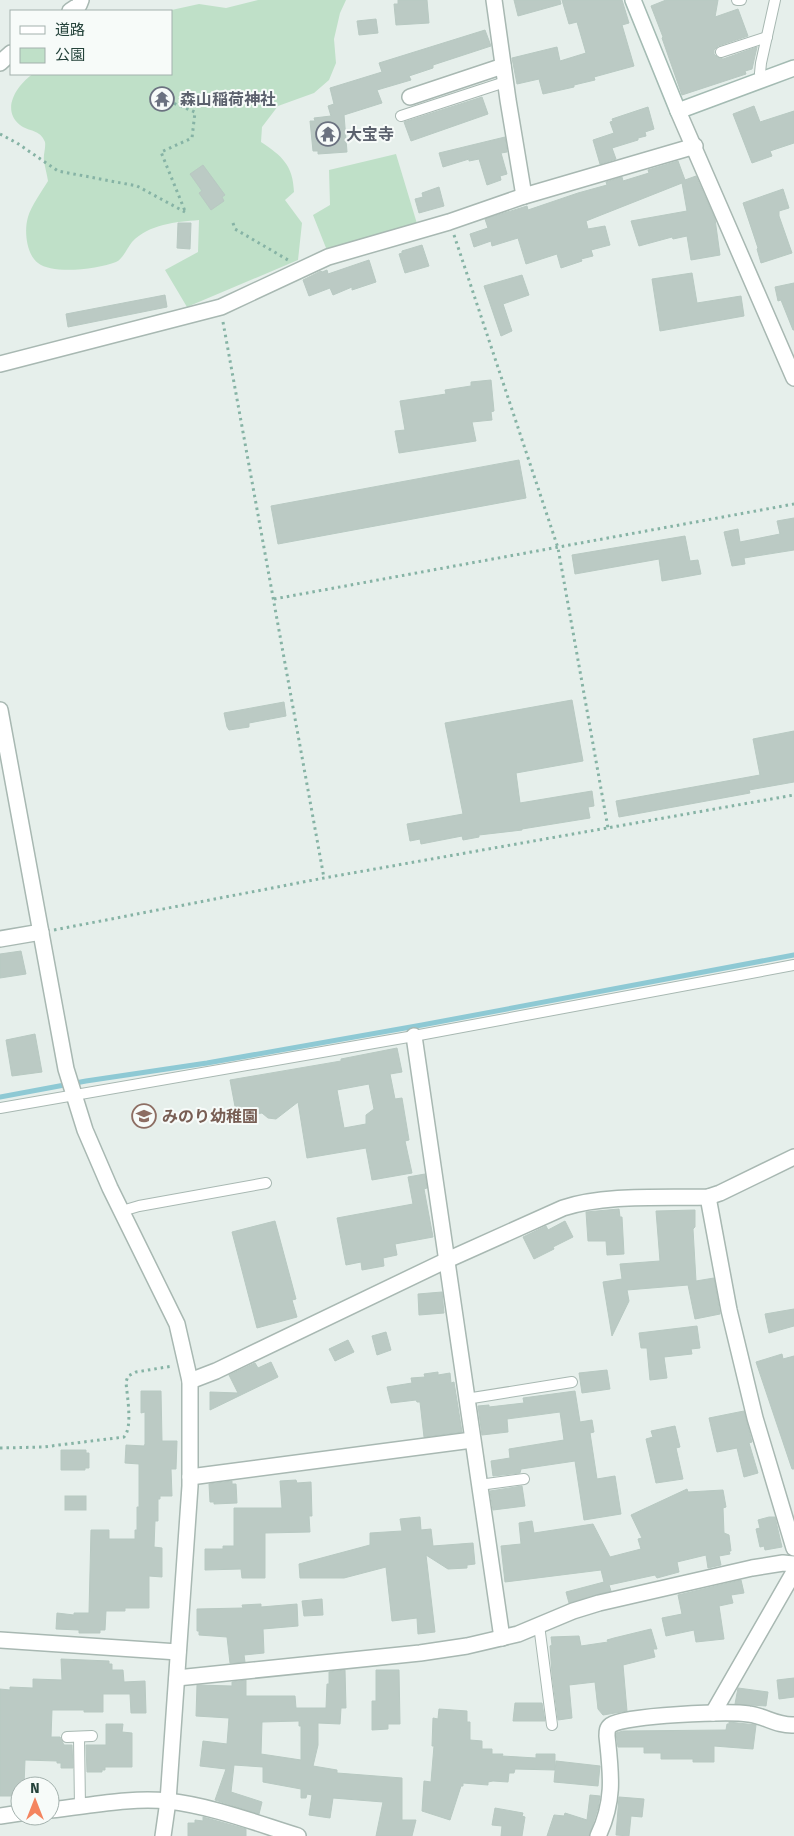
<svg xmlns="http://www.w3.org/2000/svg" width="794" height="1836" font-family="'Fira Sans','Noto Sans JP',sans-serif">
  <style>
    .green { fill: #bfe0c8 }
    .lines { fill: none; stroke-linecap: round; stroke-linejoin: round }
    .stream { stroke: #8ec9d4; stroke-width: 5 }
    .building { fill: #bbcac4; stroke: #b8c9c2; fill-rule: evenodd }
    .service-casing { stroke: #a8b8b2; stroke-width: 12 }
    .minor-casing { stroke: #a8b8b2; stroke-width: 18 }
    .tertiary-casing { stroke: #a8b8b2; stroke-width: 18 }
    .secondary-casing { stroke: #a4bbb3; stroke-width: 18 }
    .path { stroke: #86b3a5; stroke-width: 3; stroke-dasharray: 2.5 4; stroke-linecap: butt }
    .service { stroke: #fff; stroke-width: 10 }
    .minor { stroke: #fff; stroke-width: 15 }
    .tertiary { stroke: #fff; stroke-width: 15 }
    .secondary { stroke: #fff; stroke-width: 15 }
    .labels { text-anchor: middle; stroke-width: 4; stroke-linejoin: round; paint-order: stroke }
    .worship-label { font-size: 16px; font-weight: bold; fill: #5b616d; stroke: #f7fbf9; text-anchor: start }
    .education-label { font-size: 16px; font-weight: bold; fill: #785e54; stroke: #f7fbf9; text-anchor: start }
  </style>
  <rect width="100%" height="100%" fill="#e6efeb"/>
  <g class="green">
    <path d="M258,0H346L340,13L334,39L336,63L329,80L314,93L278,106L262,127L261,142C282,156 293,165 294,192L285,200L302,223L298,260L187,307L165,270L198,252L199,220C176,222 149,224 132,242C127,248 123,259 116,262C98,269 53,275 38,263C26,254 24,230 28,217C31,206 42,191 48,181C47,174 45,168 44,161C43,155 46,148 45,142C40,129 29,132 20,125C0,109 18,84 33,74H171V11H167L199,4L226,8Z"/>
    <polygon points="396,154 418,227 328,253 313,215 330,205 329,170"/>
  </g>
  <g class="lines">
    <polyline class="stream" points="0,1097 86,1081 207,1063 422,1025 794,955"/>
  </g>
  <g class="building">
    <polygon points="398,0 427,0 429,23 396,25 394,4 398,4"/>
    <polygon points="514,0 560,0 561,4 518,16"/>
    <polygon points="562,0 622,0 629,23 622,25 634,66 594,77 595,80 574,85 574,87 543,94 539,79 517,84 512,58 557,47 560,61 586,53 577,22 569,24"/>
    <polygon points="666,0 718,0 715,17 738,9 748,36 718,46 714,50 714,54 717,57 723,59 757,47 752,69 745,71 746,74 682,95 662,38 663,37 651,6"/>
    <polygon points="376,19 378,33 359,35 357,21"/>
    <polygon points="485,30 491,46 433,65 433,68 409,76 411,80 377,90 382,103 344,115 347,152 318,154 318,151 313,151 310,121 315,121 314,118 331,116 328,106 334,104 330,88 382,72 379,63"/>
    <polygon points="482,97 488,114 411,141 404,122"/>
    <polygon points="754,106 760,122 794,111 794,143 770,151 772,156 752,163 733,114"/>
    <polygon points="648,107 654,129 645,132 646,136 638,138 638,140 612,148 616,159 600,164 593,140 614,133 610,122 613,121 612,119"/>
    <polygon points="505,137 507,152 501,153 507,174 500,176 501,180 487,185 479,159 469,161 469,159 443,167 439,153"/>
    <polygon points="678,161 685,180 696,176 715,219 720,255 691,260 687,236 673,239 672,237 639,246 631,221 687,211 682,183 586,221 588,229 605,226 610,245 591,250 593,256 581,259 582,261 561,268 557,254 526,264 518,238 492,246 491,241 474,247 470,234 488,228 485,219 527,206 528,210 578,193 607,185 606,182 622,177 623,181 649,173 648,170"/>
    <polygon points="203,165 225,195 222,197 224,201 211,210 199,193 202,191 190,174"/>
    <polygon points="439,187 444,206 419,213 415,199 423,197 422,193"/>
    <polygon points="783,189 789,208 779,211 779,216 792,253 761,263 757,249 758,248 743,203"/>
    <polygon points="178,223 191,223 190,249 177,248"/>
    <polygon points="422,245 429,266 405,273 399,254 402,253 402,251"/>
    <polygon points="369,260 376,282 352,290 352,287 333,295 330,288 309,296 303,280 321,271 322,272 327,270 328,274"/>
    <polygon points="692,273 697,303 741,296 744,316 660,331 652,279"/>
    <polygon points="522,275 529,295 503,304 512,331 501,336 484,286"/>
    <polygon points="794,283 794,330 793,330 781,300 778,301 775,287"/>
    <polygon points="165,295 167,307 68,327 66,314"/>
    <polygon points="491,380 494,411 491,412 492,420 472,422 476,441 399,453 395,431 405,430 400,401 446,394 445,390 471,386 471,382"/>
    <polygon points="519,460 526,498 278,544 271,506"/>
    <polygon points="794,518 794,550 744,558 745,564 732,566 724,532 738,529 740,542 780,534 777,521"/>
    <polygon points="685,536 690,561 698,560 701,574 662,581 659,559 575,574 572,555"/>
    <polygon points="572,700 583,761 516,773 520,803 592,791 594,806 588,807 590,818 522,829 522,830 479,835 479,837 463,840 462,836 421,844 420,839 410,841 407,824 463,814 445,723"/>
    <polygon points="284,702 286,716 249,723 249,727 229,730 227,727 224,713"/>
    <polygon points="794,731 794,782 749,790 750,793 619,817 616,801 760,775 753,739"/>
    <polygon points="21,951 26,974 0,978 0,954"/>
    <polygon points="35,1034 42,1072 12,1076 6,1040"/>
    <path d="M397,1048L402,1072L390,1074L395,1099L402,1098L409,1140L405,1141L412,1173L372,1180L366,1148L307,1158L298,1102L276,1119L268,1118L262,1113L237,1117L230,1080L341,1061V1059ZM369,1084L374,1109L366,1115V1124L344,1128L337,1090Z"/>
    <polygon points="425,1174 427,1188 424,1189 433,1237 395,1244 397,1255 383,1258 384,1266 362,1270 361,1262 346,1265 337,1218 413,1204 408,1177"/>
    <polygon points="619,1209 620,1217 622,1217 624,1254 607,1255 606,1241 588,1241 586,1212"/>
    <polygon points="695,1210 695,1227 693,1229 696,1281 714,1278 720,1314 695,1319 688,1285 627,1290 629,1301 612,1336 603,1282 622,1279 620,1264 660,1261 656,1211"/>
    <polygon points="275,1221 296,1299 292,1300 297,1317 257,1328 232,1232"/>
    <polygon points="565,1221 573,1237 553,1247 554,1249 534,1259 523,1237 546,1226 548,1230"/>
    <polygon points="442,1292 444,1313 419,1315 418,1294"/>
    <polygon points="794,1309 794,1326 769,1333 765,1314"/>
    <polygon points="697,1326 700,1348 691,1349 692,1354 664,1357 667,1378 650,1380 647,1348 641,1348 639,1333"/>
    <polygon points="386,1332 391,1350 377,1355 372,1336"/>
    <polygon points="348,1340 354,1352 335,1361 329,1349"/>
    <polygon points="782,1354 783,1359 794,1356 794,1469 792,1469 756,1362"/>
    <polygon points="271,1362 278,1377 210,1410 210,1392 238,1393 229,1375 255,1363 258,1368"/>
    <polygon points="607,1370 610,1389 582,1393 579,1373"/>
    <polygon points="438,1372 438,1375 450,1373 451,1383 454,1382 462,1432 424,1437 420,1402 417,1402 416,1400 391,1403 387,1387 412,1383 411,1378 425,1377 424,1374"/>
    <polygon points="141,1391 161,1391 162,1441 177,1441 176,1469 171,1469 172,1496 160,1496 160,1499 158,1499 158,1521 155,1521 154,1547 162,1548 162,1577 149,1576 149,1608 125,1608 125,1611 106,1611 105,1630 100,1630 100,1633 79,1633 79,1630 56,1629 57,1613 74,1615 74,1613 89,1613 91,1530 109,1530 109,1539 135,1539 135,1530 137,1530 137,1507 139,1507 139,1464 125,1463 126,1445 144,1446 145,1444 145,1412 141,1413"/>
    <polygon points="575,1391 580,1422 592,1420 594,1432 590,1433 597,1479 615,1476 621,1514 584,1520 575,1461 521,1469 520,1473 493,1476 491,1461 510,1458 509,1449 564,1440 560,1412 507,1419 508,1432 482,1435 478,1406 489,1405 489,1407 524,1403 523,1398"/>
    <polygon points="744,1411 752,1442 749,1443 758,1473 744,1477 737,1448 717,1452 709,1418"/>
    <polygon points="675,1426 680,1447 676,1448 683,1479 656,1483 646,1439 653,1437 651,1431"/>
    <polygon points="61,1450 86,1450 86,1453 89,1453 89,1468 85,1468 85,1470 61,1470"/>
    <polygon points="296,1480 297,1483 311,1482 312,1516 309,1516 310,1532 265,1533 265,1578 242,1578 241,1569 205,1570 205,1549 223,1549 223,1546 234,1546 234,1508 282,1508 280,1481"/>
    <polygon points="232,1481 232,1484 236,1484 237,1503 214,1504 214,1502 210,1502 209,1484"/>
    <polygon points="522,1486 525,1506 493,1510 490,1491"/>
    <polygon points="687,1489 688,1492 723,1490 726,1507 723,1508 724,1533 729,1535 731,1551 729,1551 730,1554 719,1556 721,1565 708,1568 706,1555 677,1562 679,1572 657,1578 655,1575 609,1585 611,1591 569,1603 566,1592 604,1582 601,1570 505,1582 501,1546 521,1544 519,1523 532,1521 534,1533 593,1524 610,1557 641,1549 638,1539 642,1538 631,1515"/>
    <rect x="65" y="1496" width="21" height="14"/>
    <polygon points="420,1517 421,1530 431,1529 433,1546 473,1543 475,1564 467,1565 467,1568 448,1569 426,1555 435,1632 418,1634 417,1618 392,1621 386,1567 344,1578 300,1578 299,1564 370,1545 370,1533 402,1531 400,1519"/>
    <polygon points="769,1517 775,1517 782,1547 765,1550 764,1546 760,1547 756,1529 760,1528 758,1520"/>
    <polygon points="741,1580 744,1593 731,1595 733,1603 719,1606 724,1639 696,1642 694,1630 666,1636 662,1618 682,1614 678,1595"/>
    <polygon points="322,1599 323,1615 304,1616 302,1601"/>
    <polygon points="261,1604 261,1607 297,1604 298,1626 263,1629 264,1653 244,1655 245,1662 230,1663 227,1637 199,1635 199,1631 197,1631 197,1609 243,1608 242,1605"/>
    <polygon points="651,1629 657,1649 653,1649 655,1657 623,1665 627,1711 603,1715 598,1709 595,1682 569,1685 572,1718 558,1720 552,1674 550,1646 552,1645 551,1637 579,1636 581,1646 608,1642 607,1640 614,1638"/>
    <polygon points="61,1659 109,1661 109,1664 112,1664 112,1670 123,1670 124,1682 145,1681 146,1713 131,1713 130,1694 103,1694 103,1712 84,1712 84,1710 52,1710 51,1737 60,1737 64,1745 72,1745 73,1768 61,1768 61,1763 57,1763 57,1761 25,1760 24,1786 20,1786 20,1796 0,1796 0,1689 10,1690 10,1687 33,1688 33,1679 62,1680"/>
    <path d="M345,1670L346,1708H341L340,1724L318,1723V1745L313,1766L337,1770V1773L402,1778V1820H416L412,1836H376L383,1802L333,1798L330,1818L309,1815L312,1795L307,1794L306,1798H301V1789L263,1782V1767L234,1765L231,1792L262,1802L259,1814L215,1800L226,1769L200,1766L203,1741L227,1744L229,1718L196,1716L197,1685L232,1686V1682L246,1680V1696H295L296,1708H326L327,1684H329V1672ZM299,1721V1726H301V1760L261,1754L262,1722Z"/>
    <polygon points="376,1670 399,1670 400,1724 388,1724 388,1729 372,1730 372,1701 376,1701"/>
    <polygon points="794,1678 794,1697 779,1699 777,1680"/>
    <polygon points="738,1688 768,1692 766,1706 735,1704"/>
    <polygon points="515,1703 542,1703 545,1721 513,1721"/>
    <polygon points="439,1709 467,1711 467,1722 470,1722 470,1740 482,1741 482,1749 492,1749 492,1754 503,1754 502,1756 536,1758 536,1754 555,1754 555,1770 515,1769 514,1773 509,1773 508,1782 493,1781 488,1782 488,1785 463,1783 463,1786 461,1786 450,1820 422,1811 424,1781 431,1782 434,1746 432,1746 433,1718 438,1719"/>
    <polygon points="729,1722 756,1725 753,1749 714,1746 714,1762 693,1762 693,1759 661,1759 661,1753 644,1753 644,1747 618,1747 616,1733 623,1731 726,1730 727,1724 729,1724"/>
    <polygon points="106,1724 123,1724 122,1732 132,1733 132,1767 105,1767 105,1770 102,1770 102,1772 87,1772 86,1745 106,1745"/>
    <polygon points="556,1761 600,1766 598,1786 554,1782"/>
    <polygon points="590,1795 600,1796 598,1808 589,1836 547,1836 554,1815 564,1816 565,1813 587,1820"/>
    <polygon points="619,1797 644,1799 642,1817 631,1816 629,1836 616,1835"/>
    <polygon points="495,1808 523,1813 522,1816 525,1817 522,1836 501,1836 502,1826 492,1825"/>
    <polygon points="203,1817 246,1829 246,1836 188,1836 188,1823 195,1823 195,1820 203,1821"/>
  </g>
  <g class="lines">
    <g class="service-casing">
      <g id="service">
        <polyline points="737,0 741,0"/>
        <polyline points="721,52 767,37"/>
        <polyline points="762,80 760,73 761,63 775,0"/>
        <polyline points="401,116 505,82"/>
        <polyline points="0,1108 414,1036 794,965"/>
        <polyline points="122,1211 139,1206 266,1183"/>
        <polyline points="466,1399 572,1382"/>
        <polyline points="479,1485 524,1479"/>
        <polyline points="539,1625 552,1725"/>
        <polyline points="67,1737 92,1736"/>
        <polyline points="79,1737 80,1807"/>
      </g>
    </g>
    <g class="minor-casing">
      <g id="minor">
        <polyline points="494,0 508,100 524,196"/>
        <polyline points="70,11 79,5 81,0"/>
        <polyline points="0,63 11,53"/>
        <polyline points="410,97 503,66"/>
        <polyline points="678,111 794,378"/>
        <polyline points="0,364 221,307 328,257 449,222 524,196 695,146"/>
        <polyline points="0,939 41,932"/>
        <polyline points="414,1036 502,1638"/>
        <polyline points="708,1197 729,1310 755,1418 794,1548"/>
        <path d="M190,1381L216,1371L445,1261L563,1208C604,1194 664,1198 708,1197L720,1193L794,1157"/>
        <polyline points="190,1477 472,1440"/>
        <polyline points="0,1640 178,1652"/>
        <polyline points="177,1678 420,1653 467,1646 518,1634 573,1611 599,1603 752,1568 783,1563 794,1564"/>
        <polyline points="713,1713 794,1572"/>
        <path d="M50,1810C89,1806 130,1797 168,1801C212,1806 256,1823 298,1836"/>
        <polyline points="0,1816 20,1813"/>
        <path d="M598,1836C615,1800 611,1774 607,1736C607,1731 607,1728 611,1725C625,1715 729,1711 749,1714C765,1716 777,1726 794,1725"/>
      </g>
    </g>
    <g class="tertiary-casing">
      <polyline id="tertiary" points="0,710 66,1069 85,1130 110,1188 177,1324 190,1381 190,1486 168,1801 163,1836"/>
    </g>
    <g class="secondary-casing">
      <polyline id="secondary" points="633,0 678,111 794,68"/>
    </g>
    <g class="path">
      <polyline points="168,101 195,112 192,138 161,152 185,211"/>
      <polyline points="0,134 17,143 58,171 137,186 185,212"/>
      <polyline points="233,223 235,229 288,260"/>
      <polyline points="454,235 558,548 608,828"/>
      <polyline points="223,322 324,878"/>
      <polyline points="274,599 794,504"/>
      <polyline points="54,930 324,878 794,795"/>
      <path d="M0,1448L43,1447L124,1437C133,1427 127,1396 126,1382L128,1376L136,1372L173,1366"/>
    </g>
    <use href="#service" class="service"/>
    <use href="#minor" class="minor"/>
    <use href="#tertiary" class="tertiary"/>
    <use href="#secondary" class="secondary"/>
  </g>
  <defs>
    <g id="temple-ring" transform="scale(1.25)"><circle r="9.5" fill="#f7fbf9" stroke="#6b7280" stroke-width="1.5"/><path d="M0-6L5-2H3V0L6.5 2.5H4V6H1.5V3h-3V6H-4V2.5H-6.5L-3 0V-2H-5Z" fill="#6b7280"/></g>
    <g id="school-ring" transform="scale(1.25)"><circle r="9.5" fill="#f7fbf9" stroke="#8d6e63" stroke-width="1.5"/><path d="M0-5L7-2L0 1L-7-2ZM-4 1L0 2.5L4 1V4Q0 6-4 4Z" fill="#8d6e63"/></g>
  </defs>
  <g fill-rule="evenodd">
    <use href="#temple-ring" x="162" y="99"/>
    <use href="#temple-ring" x="328" y="134"/>
    <use href="#school-ring" x="144" y="1116"/>
  </g>
  <g class="labels">
    <g class="worship-label">
      <text x="180" y="105">森山稲荷神社</text>
      <text x="346" y="140">大宝寺</text>
    </g>
    <g class="education-label">
      <text x="162" y="1122">みのり幼稚園</text>
    </g>
  </g>
  <rect x="10" y="10" width="162" height="65" fill="#f7fbf9" stroke="#a3b1ad"/>
  <rect x="20" y="26" width="25" height="8" fill="#ffffff" stroke="#a3b1ad"/>
  <text x="55" y="35" font-size="15" fill="#24423a">道路</text>
  <rect x="20" y="48" width="25" height="15" fill="#bfe0c8" stroke="#a3b1ad"/>
  <text x="55" y="60" font-size="15" fill="#24423a">公園</text>
  <g transform="translate(35 1801)"><circle r="24" fill="#f7fbf9" stroke="#a3b1ad"/>
  <path d="M0-4L9 19L0 12L-9 19Z" fill="#f4845f"/>
  <text y="-8" font-size="14" font-weight="bold" text-anchor="middle" fill="#24423a">N</text>
  </g>
</svg>
